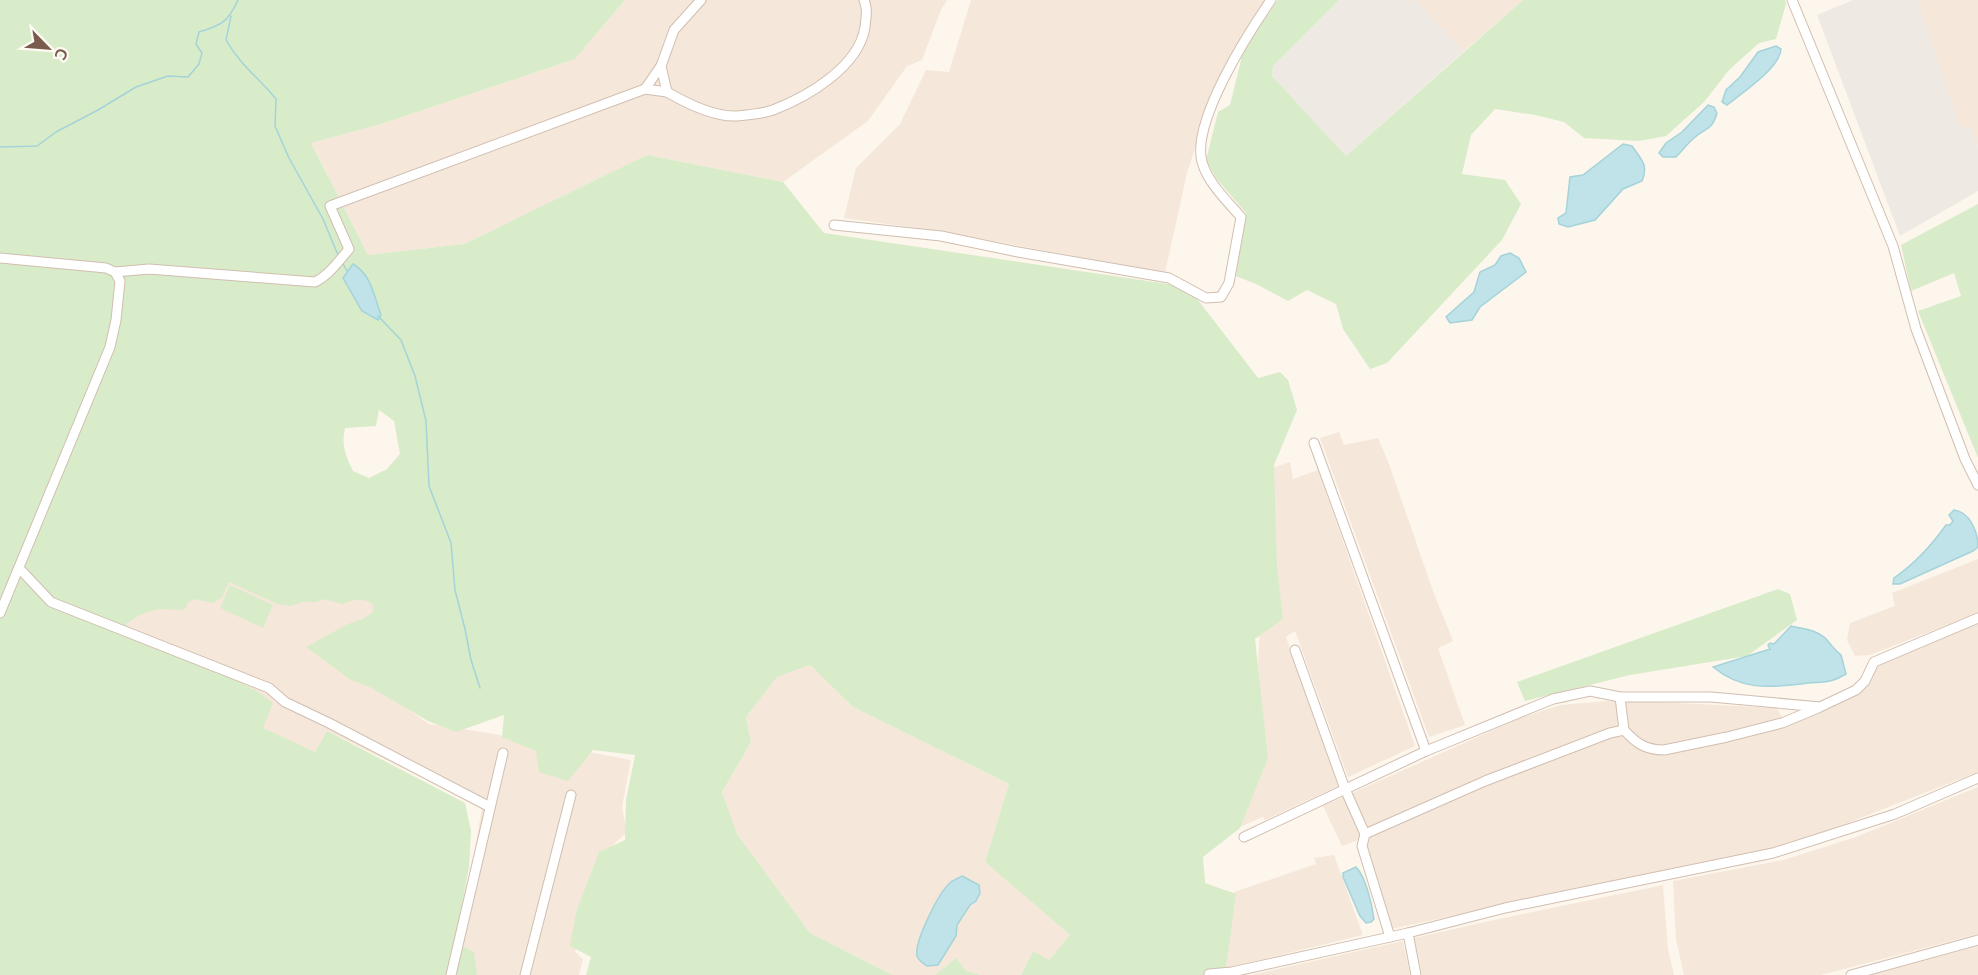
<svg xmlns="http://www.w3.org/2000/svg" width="1978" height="975" font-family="Mulish,sans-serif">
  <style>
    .residential { fill: #f5e8da }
    .industrial { fill: #efe9e4 }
    .green { fill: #d8ecc9; fill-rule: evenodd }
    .water { fill: #bfe3e8; stroke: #a5d3da; stroke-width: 1.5 }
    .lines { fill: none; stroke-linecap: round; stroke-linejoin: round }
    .stream { stroke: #a5d3da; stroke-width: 1.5 }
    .minor-casing { stroke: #d1beb0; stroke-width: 11 }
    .minor { stroke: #fff; stroke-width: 9 }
  </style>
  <rect width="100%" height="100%" fill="#fdf6ec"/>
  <g class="residential">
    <polygon points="625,0 947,0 941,10 922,60 907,66 868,121 783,182 647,155 464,244 368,255 311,143 378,125 575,59"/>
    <polygon points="971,0 1267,0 1217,80 1187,173 1165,273 945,232 844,218 856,168 900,124 926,70 949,72"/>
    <polygon points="1416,0 1523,0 1463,52"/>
    <polygon points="1917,0 1978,0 1978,147 1970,125 1960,128"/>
    <polygon points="1339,432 1344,445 1378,438 1389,464 1433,591 1453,641 1438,648 1465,725 1429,737 1320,438"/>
    <polygon points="1290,462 1293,479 1318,470 1415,746 1348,777 1295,631 1286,637 1338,786 1265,820 1263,817 1233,830 1257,682 1267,498 1272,468"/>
    <polygon points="1978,559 1978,613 1870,655 1855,656 1847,640 1850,623 1895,606 1892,593"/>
    <polygon points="231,578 375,598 375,686 429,724 489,733 631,760 622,807 627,832 601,856 575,952 583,959 579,975 454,975 482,807 327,731 314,755 260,730 123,638 122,621"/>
    <polygon points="1978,624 1978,772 1817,835 1771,848 1391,929 1361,839 1342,846 1323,806 1520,718 1561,705 1618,700 1777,708 1784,721 1864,688 1875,667"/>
    <polygon points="810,665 853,707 1009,784 985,862 1070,935 1049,960 1033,952 1021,975 981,975 966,971 956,958 935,975 893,975 810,933 737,834 722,792 751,742 746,717 777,677"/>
    <polygon points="1978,787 1978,934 1821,975 1684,975 1676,939 1673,881 1783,860 1856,837"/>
    <polygon points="1334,855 1363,935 1226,968 1234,892 1316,864 1314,858"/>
    <polygon points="1663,885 1668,949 1674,975 1422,975 1414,938 1494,920"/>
    <polygon points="1403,941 1410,975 1251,975"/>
    <polygon points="1978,946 1978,975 1871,975"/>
  </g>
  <g class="industrial">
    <polygon points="1339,0 1416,0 1463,52 1346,156 1272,76 1273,66"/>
    <polygon points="1853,0 1917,0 1960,128 1970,125 1978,147 1978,191 1900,236 1817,15"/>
  </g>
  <g class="green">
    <path d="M0,0H625L575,59L378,125L311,143L368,255L464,244L647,155L783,182L824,233L1188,287L1258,378L1280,372L1288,380L1297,410L1274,465L1277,566L1283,619L1255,639L1268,758L1240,828L1203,857L1205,883L1236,894L1225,975H1021L1033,951L1049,960L1070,935L985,862L1009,784L853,707L810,665L777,677L746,717L751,742L722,792L737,834L810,933L893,975H586L591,957L570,946L576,912L599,852L625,840L626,800L635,755L593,750L568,781L539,772L536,751L502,737L504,715L456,732L428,721L370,687L351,680L306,647L348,624L363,619L373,612V605L368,601L362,600H354L342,604L323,599L316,602H303L290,606L277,604L229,582L222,597L213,603L194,599L188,603L185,609C177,611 173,609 165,609C153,609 132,616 125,627L255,690L273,703L263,728L315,752L327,731L465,803L471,831L469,867L455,942L474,952L477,975H0ZM379,410L394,421L400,454L387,469L369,478L353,471C346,457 341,445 345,428L376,426Z"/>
    <polygon points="1278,0 1339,0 1273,66 1272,76 1346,156 1523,0 1785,0 1786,4 1776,39 1759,43 1729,70 1704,102 1666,136 1639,141 1584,138 1564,122 1535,115 1495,109 1471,135 1462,174 1505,180 1521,204 1502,240 1387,363 1370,369 1343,329 1336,304 1307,290 1288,301 1256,284 1236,276 1246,213 1216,178 1206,160 1218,112 1230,105 1244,48"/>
    <polygon points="1978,204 1978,458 1918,311 1961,296 1954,273 1911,291 1901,245"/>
    <polygon points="230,585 273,605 263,628 220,608"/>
    <polygon points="1778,589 1790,594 1797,620 1747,656 1630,675 1525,701 1517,682"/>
    <polygon points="956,958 966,971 981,975 935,975"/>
  </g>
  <g class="water">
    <path d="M1776,46L1781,49C1780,68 1742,93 1727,105L1722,102L1726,90L1740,77L1758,52Z"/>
    <path d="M1708,105L1714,107L1717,113C1712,131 1705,128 1694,138C1687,144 1682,151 1676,157H1663L1659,153L1666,143L1682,132Z"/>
    <path d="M1623,144L1632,146C1641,159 1649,165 1642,181L1623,189L1595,220L1568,227L1559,224L1558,218L1566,213L1570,177L1583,175Z"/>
    <polygon points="1510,253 1519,258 1526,272 1480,307 1472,320 1450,323 1446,317 1474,292 1480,272 1495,265 1501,256"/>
    <path d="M353,264C371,274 374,296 381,315L378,320L362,311L343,278Z"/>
    <path d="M1954,510C1970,512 1978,532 1978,547L1973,551L1900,584H1893L1894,578C1916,563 1931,546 1946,525H1950L1953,521L1949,515Z"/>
    <path d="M1791,626C1804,629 1818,630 1827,640C1832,646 1835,650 1841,655L1846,674C1827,685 1821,681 1801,684C1768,688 1741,690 1713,667L1770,649L1768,645L1770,643L1774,644Z"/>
    <path d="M1356,867C1366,877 1372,905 1374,919L1371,922L1366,923L1360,916L1343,877V873Z"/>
    <path d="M962,876L979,885L980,893L976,901L970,905L957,925L956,936L938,965L927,966C923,963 919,961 917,956C914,942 939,892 950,883C953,880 959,878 962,876Z"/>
  </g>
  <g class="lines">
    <g class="stream">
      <path d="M231,16L226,40C241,66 258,77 276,99L275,126L289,158L323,219L338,255"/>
      <path d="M0,147L37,146L56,132L98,110L136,87L168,76L188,77L199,64L202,53L196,44L199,32C222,25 228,22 238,0"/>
      <polyline points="342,262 347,271"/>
      <polyline points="378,316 401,340 415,376 426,421 429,486 451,543 455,590 465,629 471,660 480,688"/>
    </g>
    <g class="minor-casing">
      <g id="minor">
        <path d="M701,0L674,30L661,66L667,92C686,103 713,117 736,116C747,115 762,114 773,110C807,97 859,67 865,27C866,16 868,10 864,0"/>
        <polyline points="1792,0 1893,246 1916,329 1965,459 1978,485"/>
        <polyline points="645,89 661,66"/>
        <path d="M834,225L941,236L1018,252L1169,278L1206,298L1221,297L1229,283L1241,217C1227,201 1208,183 1202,162C1191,122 1249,32 1271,0"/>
        <path d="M0,258L106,268L115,272L149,269L315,282C329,275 339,261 349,249L330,206L645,89L667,92"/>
        <polyline points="1314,443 1426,751"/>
        <polyline points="19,568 51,602 269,688 285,702 329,723 490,807"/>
        <polyline points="0,613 110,347 116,320 120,281 115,272"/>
        <polyline points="1295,650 1345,789 1365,834 1362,846 1390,937"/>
        <polyline points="1620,697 1624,730"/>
        <path d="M1365,834L1485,781L1610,733L1624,730C1636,743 1645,750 1664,750L1727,737L1782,723L1818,708"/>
        <polyline points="1244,837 1426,751 1553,699 1590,691 1620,697 1711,697 1820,707 1856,690 1865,681 1874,662 1978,618"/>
        <polyline points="1408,933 1416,975"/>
        <polyline points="1209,974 1232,972 1408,933 1505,908 1773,853 1895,814 1978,778"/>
        <polyline points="451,975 503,753"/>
        <polyline points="525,975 571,795"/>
        <polyline points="1851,975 1978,940"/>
      </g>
    </g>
    <use href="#minor" class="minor"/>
  </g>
  <g transform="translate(48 48) rotate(115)" stroke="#fffaf3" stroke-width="4.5" paint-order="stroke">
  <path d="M0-4.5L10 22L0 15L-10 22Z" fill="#7a5c4d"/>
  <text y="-9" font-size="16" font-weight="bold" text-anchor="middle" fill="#7a5c4d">С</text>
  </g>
</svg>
